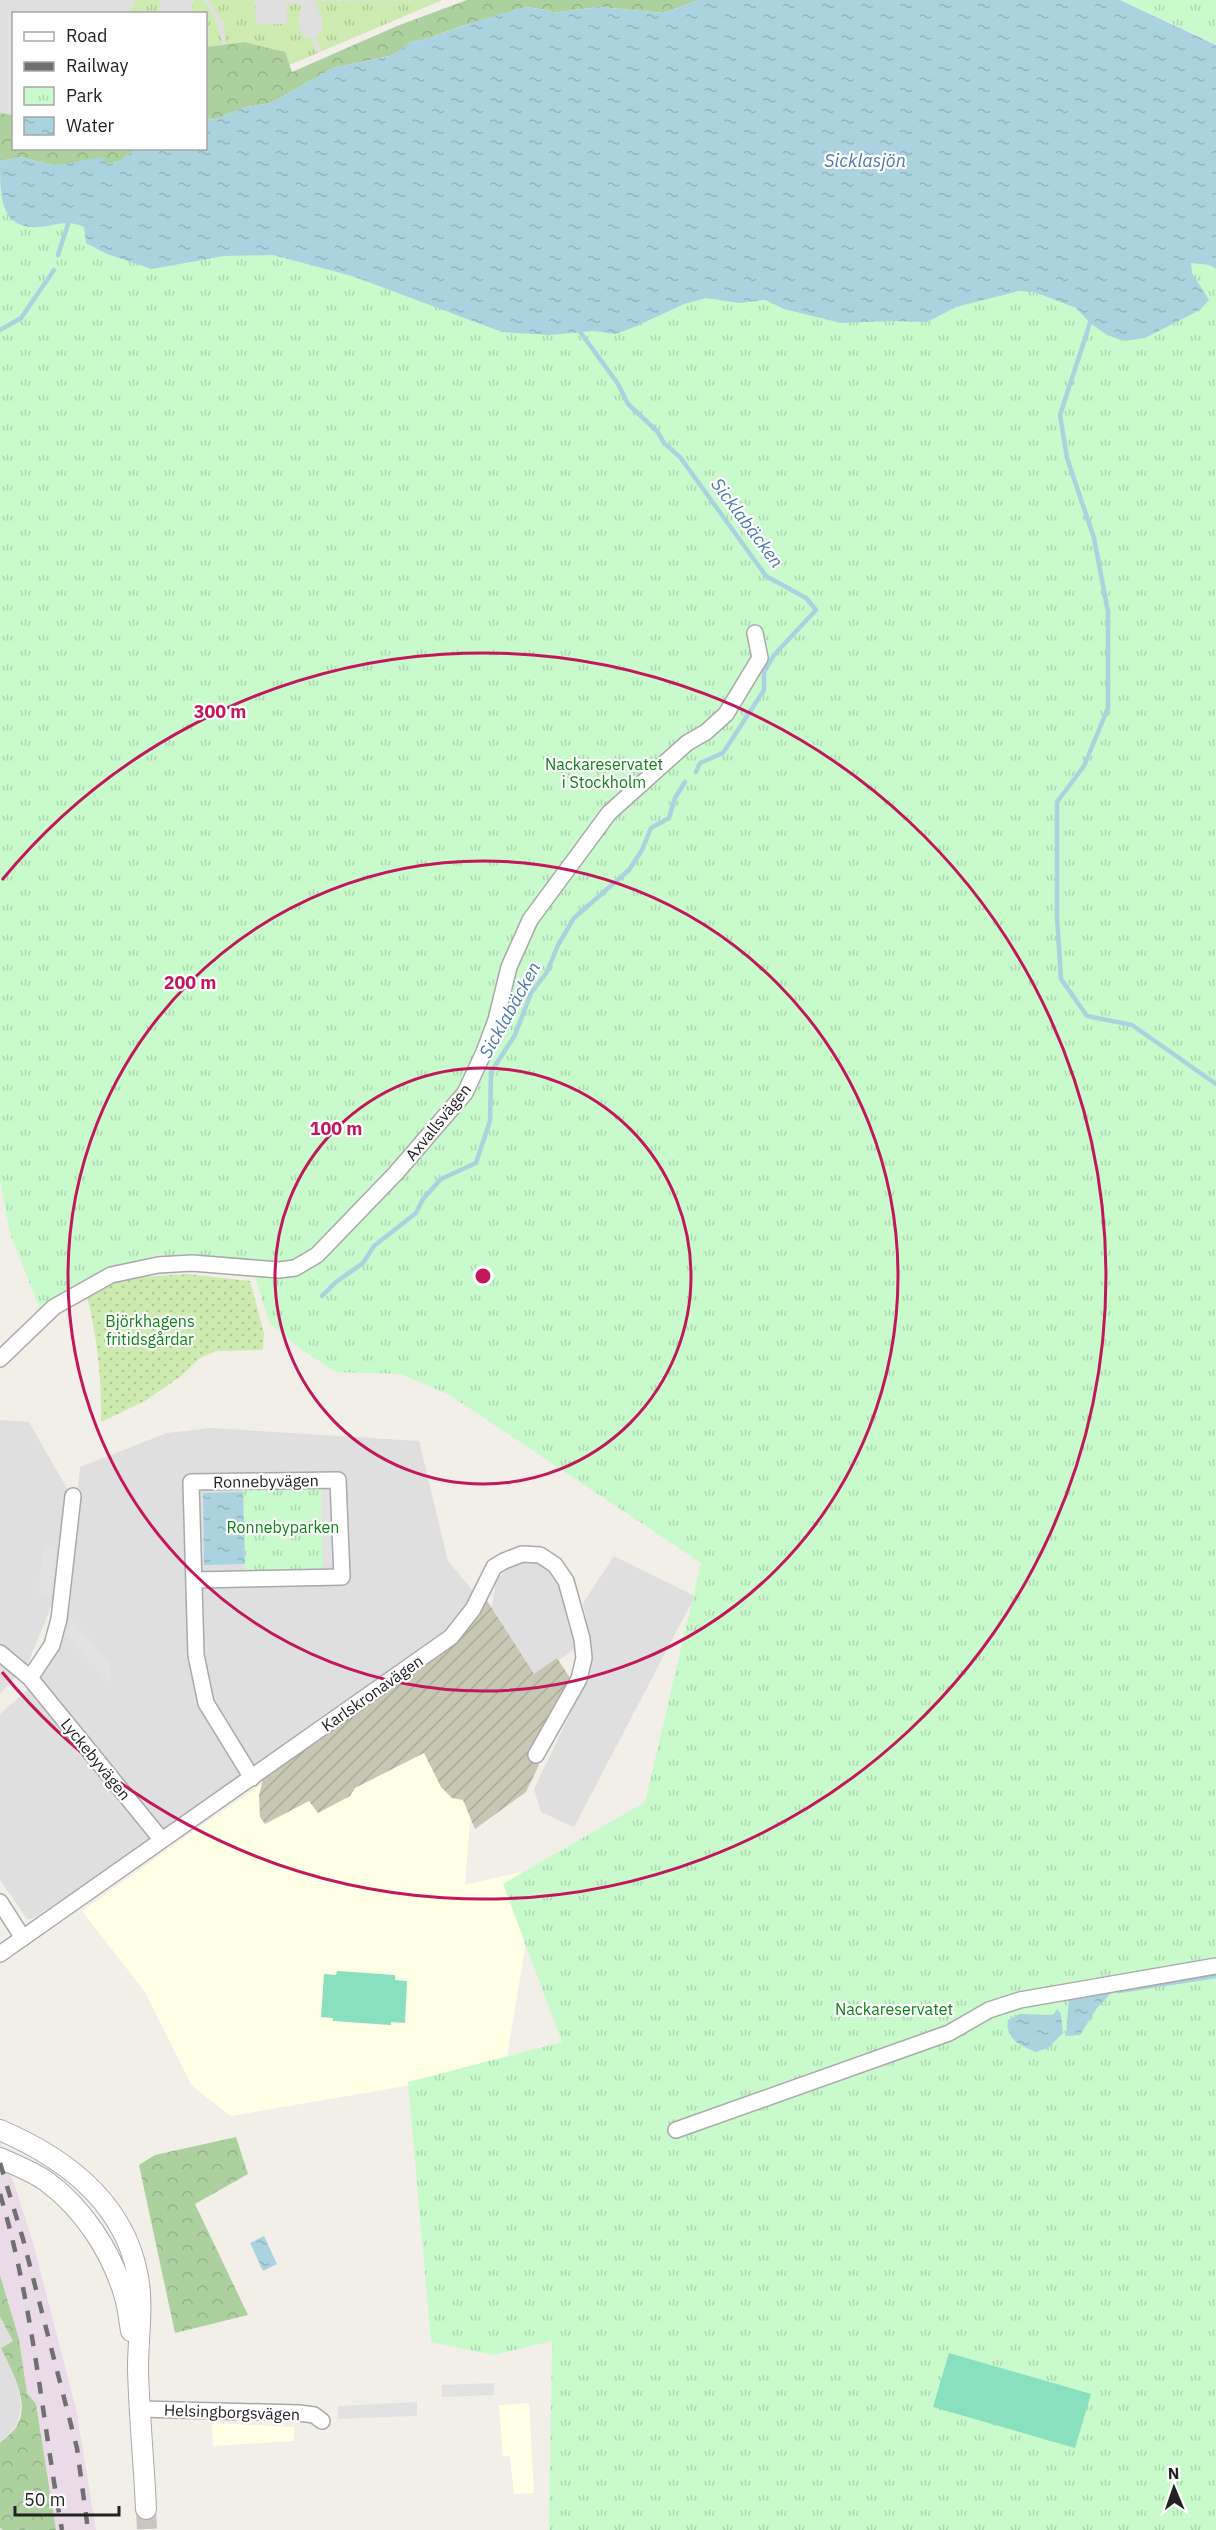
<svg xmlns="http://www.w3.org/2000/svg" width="1216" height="2530" font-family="'IBM Plex Sans',sans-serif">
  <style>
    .residential { fill: #e0dfdf }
    .industrial { fill: #ebdbe8 }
    .education { fill: #ffffe5 }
    .construction { fill: url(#construction-furrows) }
    .grass { fill: url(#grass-tufts) }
    .forest { fill: url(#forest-crowns) }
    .park { fill: url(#park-tufts) }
    .garden { fill: url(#garden-dots) }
    .pitch { fill: #88e0be }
    .parking { fill: #e2e2e2 }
    .water { fill: url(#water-ripples) }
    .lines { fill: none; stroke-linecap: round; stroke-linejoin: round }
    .stream { stroke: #aad3df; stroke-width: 4.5 }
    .tertiary-tunnel { stroke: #c8c6c1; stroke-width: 20; stroke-dasharray: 20 10; stroke-linecap: butt }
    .minor-casing { stroke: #a9a9a9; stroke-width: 18 }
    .tertiary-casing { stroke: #a9a9a9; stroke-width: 22 }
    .minor { stroke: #fff; stroke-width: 15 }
    .tertiary { stroke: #fff; stroke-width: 20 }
    .rail { stroke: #707070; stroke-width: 4.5; stroke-dasharray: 12 12; stroke-linecap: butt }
    .ring { fill: none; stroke: #c2185b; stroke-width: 3 }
    .labels { text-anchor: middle; stroke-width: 4.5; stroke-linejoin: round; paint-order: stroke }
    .park-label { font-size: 16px; fill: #0c8416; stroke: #fff }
    .street-label { font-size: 16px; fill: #222; stroke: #fff }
    .water-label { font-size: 18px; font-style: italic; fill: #4a7aab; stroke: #fff }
    .centre { fill: #c2185b; stroke: #fff; stroke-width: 3 }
    .ring-label { font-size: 18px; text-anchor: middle; font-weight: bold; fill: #c2185b; stroke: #fff; stroke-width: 4.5; stroke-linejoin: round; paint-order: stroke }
  </style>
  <defs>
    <pattern id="construction-furrows" width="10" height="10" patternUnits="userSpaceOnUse" patternTransform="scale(1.5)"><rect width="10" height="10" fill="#c7c7b4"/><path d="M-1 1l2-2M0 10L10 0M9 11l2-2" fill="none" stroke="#abab9a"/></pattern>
    <pattern id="grass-tufts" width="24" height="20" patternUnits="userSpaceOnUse" patternTransform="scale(1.5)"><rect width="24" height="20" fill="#cdebb0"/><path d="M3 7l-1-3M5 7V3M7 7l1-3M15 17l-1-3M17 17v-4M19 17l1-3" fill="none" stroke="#b0c997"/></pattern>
    <pattern id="forest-crowns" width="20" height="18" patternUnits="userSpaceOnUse" patternTransform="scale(1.5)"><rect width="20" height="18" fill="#add19e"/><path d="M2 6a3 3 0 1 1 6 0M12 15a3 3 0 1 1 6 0" fill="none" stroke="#95b388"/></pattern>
    <pattern id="park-tufts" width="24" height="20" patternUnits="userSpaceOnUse" patternTransform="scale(1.5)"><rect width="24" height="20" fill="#c8facc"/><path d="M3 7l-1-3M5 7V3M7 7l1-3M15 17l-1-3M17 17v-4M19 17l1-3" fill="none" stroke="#acd6af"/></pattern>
    <pattern id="garden-dots" width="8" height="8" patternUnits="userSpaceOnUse" patternTransform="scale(1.5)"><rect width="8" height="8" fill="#cdebb0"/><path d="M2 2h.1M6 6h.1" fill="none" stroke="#b0c997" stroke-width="1.8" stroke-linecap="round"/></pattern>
    <pattern id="water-ripples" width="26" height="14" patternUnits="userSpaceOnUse" patternTransform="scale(1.5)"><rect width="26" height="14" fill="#aad3df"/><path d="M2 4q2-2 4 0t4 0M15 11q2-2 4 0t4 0" fill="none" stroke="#92b5bf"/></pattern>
  </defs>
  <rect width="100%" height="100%" fill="#f2efe9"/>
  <g class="residential">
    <polygon points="0,0 442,0 289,65 284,52 244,42 206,47 206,14 14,14 13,115 0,113"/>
    <polygon points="0,1420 29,1422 70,1494 62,1565 48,1615 28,1663 0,1694"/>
    <polygon points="210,1428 419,1441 448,1561 473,1591 464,1612 449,1630 65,1897 32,1919 27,1919 0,1880 0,1714 37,1681 63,1624 80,1467 167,1433"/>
    <polygon points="614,1556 695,1596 574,1827 541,1812 534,1789 589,1674 592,1651 583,1603"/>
    <polygon points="528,1561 545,1563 561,1587 575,1649 511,1693 491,1612 496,1580 510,1567"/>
    <polygon points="0,2317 13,2341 1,2348 19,2386 21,2407 17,2425 0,2443"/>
  </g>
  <polygon class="industrial" points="0,2141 32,2239 76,2409 96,2530 56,2530 36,2404 27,2393 19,2339 0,2275"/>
  <g class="education">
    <polygon points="425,1672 472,1792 465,1885 521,1872 529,1924 505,2069 231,2116 192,2086 145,1992 82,1911 188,1835"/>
    <polygon points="529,2403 534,2493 514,2494 510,2456 503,2457 499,2405"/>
    <polygon points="212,2423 294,2427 294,2441 213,2446"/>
  </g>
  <polygon class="construction" points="486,1599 534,1674 557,1658 570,1678 528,1759 539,1765 526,1792 475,1829 463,1800 452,1798 441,1787 424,1753 355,1788 350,1796 318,1813 309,1801 265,1824 260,1817 259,1796 263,1778 454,1641"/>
  <g class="grass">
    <polygon points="136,0 160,0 159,13 129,13"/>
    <polygon points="193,0 203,0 206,3 218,25 222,44 206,47 206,14 191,14"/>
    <path d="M208,0H255L256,24H287V4H301C301,18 293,27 306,38H311L318,53L289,65L284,52L244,42L226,44L224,24Z"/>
    <path d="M316,0L326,1L442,0L322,51L316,38C331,21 317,17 316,0Z"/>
  </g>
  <g class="forest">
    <polygon points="467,0 699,0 663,13 599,7 552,13 547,10 526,7 462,26 429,38 411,42 394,55 333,68 271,103 246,107 216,119 206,120 206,47 244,42 285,52 292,72 397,26"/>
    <polygon points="0,113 13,115 14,148 136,149 118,162 107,164 73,163 54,166 22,157 0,161"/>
    <polygon points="236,2137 248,2174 195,2204 248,2315 175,2333 139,2165 155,2155"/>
    <path d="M0,2275L19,2339L27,2393L36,2404L56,2530H3L0,2528V2443C5,2438 13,2432 17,2426C31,2401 11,2370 1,2348L13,2341L0,2317Z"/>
  </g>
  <g class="park">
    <polygon points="1121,0 1216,0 1216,44"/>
    <polygon points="1216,156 1216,2530 549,2530 552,2341 493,2355 431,2342 408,2082 562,2042 503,1884 645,1802 701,1563 448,1394 401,1374 336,1372 303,1351 270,1324 252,1268 156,1255 87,1278 41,1312 10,1233 0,1181 0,168"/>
    <polygon points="321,1486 323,1570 245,1572 243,1488"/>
  </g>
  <path class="garden" d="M188,1274L250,1281L264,1333L263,1350L216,1351L200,1358L181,1376L145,1401L101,1422C102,1381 97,1336 87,1296L125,1278Z"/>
  <g class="pitch">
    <polygon points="337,1971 395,1975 395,1980 407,1981 405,2023 391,2022 391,2025 333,2021 333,2018 321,2017 324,1974 336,1975"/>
    <polygon points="949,2353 1091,2394 1075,2448 933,2407"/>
  </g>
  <g class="parking">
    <polygon points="321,1491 334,1491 335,1562 323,1563"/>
    <polygon points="44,1545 57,1547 51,1597 38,1596"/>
    <polygon points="74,1622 110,1663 111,1685 62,1632"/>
    <polygon points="494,2383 494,2395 442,2397 442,2385"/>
    <polygon points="417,2402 417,2416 338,2419 338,2406"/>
  </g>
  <g class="water">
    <path d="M699,0H1120L1216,45V269L1210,265L1191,263L1192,273L1209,300L1200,310L1145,338L1124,341L1107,335L1090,323L1076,308L1034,292L1019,291L956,307L927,322L891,321L841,323L784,309L765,300L739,303L706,298L684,304L632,328L615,334L593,331L550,335L502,332L352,276L273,255L224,256L152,269L107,254L86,243L84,227C70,221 63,223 48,226C0,234 0,199 0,161L22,157L54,166L102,157L107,164L118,162L136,149L206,148V120L216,119L246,107L271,103L333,68L394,55L411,42L429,38L480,20L526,7L547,10L552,13L599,7L663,13Z"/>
    <polygon points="243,1492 245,1564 204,1565 203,1493"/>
    <polygon points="1113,1991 1097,2008 1080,2035 1066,2036 1069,1998"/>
    <path d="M1057,2009L1061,2014L1063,2033L1048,2048L1036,2052C1020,2046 1005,2039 1008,2020L1020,2014L1053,2015Z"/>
    <polygon points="264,2236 277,2264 263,2271 250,2243"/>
  </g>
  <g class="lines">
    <g class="stream">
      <polyline points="58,255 69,221"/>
      <polyline points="1090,323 1060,415 1067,458 1094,538 1108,612 1108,708 1084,766 1057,802 1057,918 1061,979 1087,1016 1132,1025 1216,1084"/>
      <polyline points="0,330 21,318 54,270"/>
      <polyline points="581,333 618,384 628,404 657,431 664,443 680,457 766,576 806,598 816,610 774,655 764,672 764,690 723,753 700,763 696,772"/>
      <polyline points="322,1296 336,1282 363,1263 374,1246 416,1213 423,1199 441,1179 476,1163 490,1121 491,1072 515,1035 531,993 547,972 558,945 574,918 629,870 642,850 651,828 669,818 675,798 685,782"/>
      <polyline points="1119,1991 1216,1976"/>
    </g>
    <polyline class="tertiary-tunnel" points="146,2509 147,2530"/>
    <g class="minor-casing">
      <g id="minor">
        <polyline points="0,1359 54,1307 111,1275 158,1265 192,1263 279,1270 295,1268 317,1255 396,1173 465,1093 484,1052 496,1020 509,967 530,920 609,813 687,743 706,732 726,714 760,658 755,633"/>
        <polyline points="194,1580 342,1577 338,1480 191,1482 196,1655 206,1703 252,1778"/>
        <polyline points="0,1653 30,1678 161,1839"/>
        <polyline points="30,1678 52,1645 59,1619 73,1496"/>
        <polyline points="0,1902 23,1938"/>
        <polyline points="0,1954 451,1637 473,1609 494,1567 504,1561 522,1554 540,1555 555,1565 566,1581 582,1639 584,1658 579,1679 536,1755"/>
        <polyline points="676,2130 949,2033 989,2010 1020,2000 1216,1966"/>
        <polyline points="140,2409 299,2413 314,2415 322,2421"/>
      </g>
    </g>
    <g class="tertiary-casing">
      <g id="tertiary">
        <path d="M0,2130C63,2157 122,2200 137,2272C144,2303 138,2336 138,2368C139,2415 144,2462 146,2509"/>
        <path d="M0,2158C15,2165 32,2171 46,2181C83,2208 111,2251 124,2294C128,2306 129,2319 131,2331"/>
      </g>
    </g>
    <use href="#minor" class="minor"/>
    <use href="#tertiary" class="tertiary"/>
    <g class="rail">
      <polyline points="0,2163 23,2239 77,2448 88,2530"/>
      <path d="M0,2194C33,2303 42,2418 62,2530"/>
    </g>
  </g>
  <g class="ring">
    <circle cx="483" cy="1276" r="208"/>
    <circle cx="483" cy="1276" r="415"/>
    <path d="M2 880A623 623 0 1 1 2 1672"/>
  </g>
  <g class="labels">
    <g class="park-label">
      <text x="604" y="770">Nackareservatet<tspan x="604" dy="18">i Stockholm</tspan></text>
      <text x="150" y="1327">Björkhagens<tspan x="150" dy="18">fritidsgårdar</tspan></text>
      <text x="283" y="1533">Ronnebyparken</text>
      <text x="894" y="2015">Nackareservatet</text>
    </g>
    <g class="street-label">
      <text transform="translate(438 1122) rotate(-51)" y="6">Axvallsvägen</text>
      <text transform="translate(266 1481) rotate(-1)" y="6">Ronnebyvägen</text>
      <text transform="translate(372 1693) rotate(-35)" y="6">Karlskronavägen</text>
      <text transform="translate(96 1759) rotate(51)" y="6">Lyckebyvägen</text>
      <text transform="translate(232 2412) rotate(2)" y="6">Helsingborgsvägen</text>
    </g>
    <g class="water-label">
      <text x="865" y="167">Sicklasjön</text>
      <text transform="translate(747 523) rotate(53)" y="6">Sicklabäcken</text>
      <text transform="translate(510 1010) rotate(-61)" y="6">Sicklabäcken</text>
    </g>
  </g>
  <circle cx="483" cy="1276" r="9" class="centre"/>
  <g class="ring-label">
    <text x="220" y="718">300 m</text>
    <text x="190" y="989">200 m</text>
    <text x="336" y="1135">100 m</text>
  </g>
  <rect x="12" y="12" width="195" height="138" fill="#ffffff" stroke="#a7a7a7" stroke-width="1.5"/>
  <rect x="24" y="32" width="30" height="9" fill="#ffffff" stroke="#a7a7a7" stroke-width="1.5"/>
  <text x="66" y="42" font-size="18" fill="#222222">Road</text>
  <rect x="24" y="62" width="30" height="9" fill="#707070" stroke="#a7a7a7" stroke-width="1.5"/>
  <text x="66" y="72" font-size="18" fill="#222222">Railway</text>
  <rect x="24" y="87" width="30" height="18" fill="url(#park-tufts)" stroke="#a7a7a7" stroke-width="1.5"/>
  <text x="66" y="102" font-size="18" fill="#222222">Park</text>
  <rect x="24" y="117" width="30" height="18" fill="url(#water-ripples)" stroke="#a7a7a7" stroke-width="1.5"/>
  <text x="66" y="132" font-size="18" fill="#222222">Water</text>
  <g transform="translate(1174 2488) rotate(358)" stroke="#ffffff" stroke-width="4.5" paint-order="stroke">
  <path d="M0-4.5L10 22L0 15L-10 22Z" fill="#222222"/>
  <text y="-9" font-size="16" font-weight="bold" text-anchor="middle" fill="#222222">N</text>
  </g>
  <path d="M15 2506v9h104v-9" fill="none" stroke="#222222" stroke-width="3"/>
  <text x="24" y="2506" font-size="18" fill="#222222" stroke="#ffffff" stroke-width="4.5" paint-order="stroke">50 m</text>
</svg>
